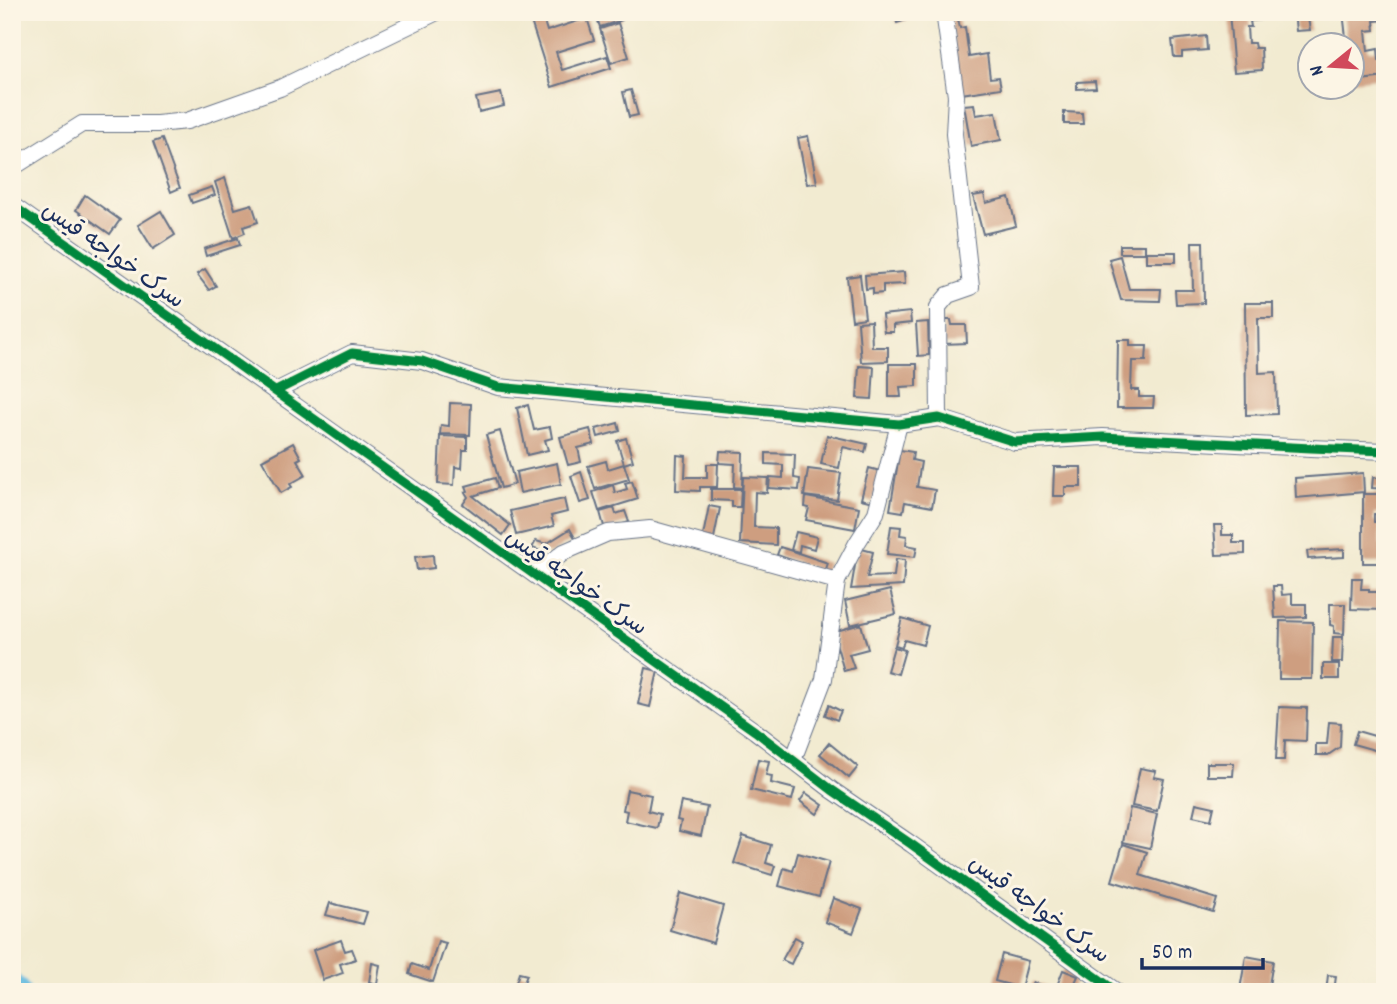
<svg xmlns="http://www.w3.org/2000/svg" width="1397" height="1004" font-family="Dekko,'Playpen Sans Arabic',sans-serif">
  <style>
    .lines { fill: none; stroke-linecap: round; stroke-linejoin: round }
    .river { stroke: #62badf; stroke-width: 28 }
    .building { fill: #ce9e80 }
    .minor-casing { stroke: #667186; stroke-width: 18 }
    .minor { stroke: #fff; stroke-width: 16 }
    .cycleway-casing { stroke: #fcf5e5; stroke-width: 13 }
    .cycleway { stroke: #00873e; stroke-width: 9 }
    .labels { text-anchor: middle; stroke-width: 6; stroke-linejoin: round; paint-order: stroke }
    .street-label { font-size: 24px; fill: #1b2f5e; stroke: #fcf5e5 }
  </style>
  <rect width="100%" height="100%" fill="#fcf5e5"/>
  <filter id="ink" filterUnits="userSpaceOnUse"><feTurbulence type="fractalNoise" baseFrequency=".0143" numOctaves="2"/><feDisplacementMap in="SourceGraphic" scale="14" xChannelSelector="R" yChannelSelector="G"/><feConvolveMatrix kernelMatrix="1 2 1 2 8 2 1 2 1" color-interpolation-filters="sRGB"/></filter>
  <filter id="wash" filterUnits="userSpaceOnUse"><feTurbulence type="fractalNoise" baseFrequency=".00686" numOctaves="4" result="noise"/><feDisplacementMap in="SourceGraphic" scale="28" xChannelSelector="R" yChannelSelector="G"/><feGaussianBlur stdDeviation="1.57" result="paint"/><feColorMatrix in="noise" values="0 0 0 0 0 0 0 0 0 0 0 0 0 0 0 0 0 1.4 0 .05"/><feComposite in="paint" operator="in"/></filter>
  <g filter="url(#wash)">
    <rect width="100%" height="100%" fill="#f2ebd1"/>
    <g class="lines">
      <polyline class="river" points="12,988 16,992"/>
    </g>
    <g id="blocks">
      <g class="building">
        <polygon points="528,12 541,12 547,31 587,18 594,40 556,52 562,70 607,56 611,68 552,87"/>
        <polygon points="595,12 610,12 610,14 620,12 622,20 600,27"/>
        <polygon points="894,12 928,12 928,13 897,23"/>
        <polygon points="1229,12 1259,12 1260,20 1250,21 1251,27 1247,27 1248,43 1254,43 1255,48 1261,48 1262,70 1234,72"/>
        <polygon points="1294,12 1307,12 1310,30 1296,31"/>
        <polygon points="1343,12 1385,12 1385,20 1374,21 1375,30 1366,31 1368,51 1378,49 1379,60 1385,59 1385,77 1352,81 1352,46 1347,46"/>
        <polygon points="958,19 960,28 965,27 969,57 987,54 990,78 999,77 1001,88 961,94 951,20"/>
        <polygon points="618,23 629,57 611,63 600,29"/>
        <polygon points="1206,36 1207,50 1182,52 1182,57 1174,57 1172,40"/>
        <polygon points="1095,81 1096,88 1077,89 1077,82"/>
        <polygon points="631,90 638,115 629,117 623,92"/>
        <polygon points="501,93 504,106 479,112 476,98"/>
        <polygon points="974,104 976,115 996,112 1001,140 971,146 964,105"/>
        <polygon points="1064,112 1082,113 1083,124 1064,124"/>
        <polygon points="808,136 817,183 807,184 798,138"/>
        <polygon points="162,139 180,188 171,192 153,142"/>
        <polygon points="225,178 235,209 252,204 258,222 243,227 245,233 233,238 215,182"/>
        <polygon points="212,187 215,195 192,203 189,195"/>
        <polygon points="984,194 986,203 1009,197 1016,226 983,234 973,196"/>
        <polygon points="85,195 120,220 110,234 76,210"/>
        <polygon points="161,211 175,235 153,249 138,225"/>
        <polygon points="238,238 240,245 206,256 204,249"/>
        <polygon points="1192,242 1203,242 1204,303 1176,304 1175,290 1193,290"/>
        <rect x="1120" y="245" width="25" height="8"/>
        <rect x="1146" y="252" width="30" height="10"/>
        <polygon points="1120,256 1129,289 1161,289 1160,301 1121,300 1109,259"/>
        <polygon points="205,269 216,286 209,290 197,274"/>
        <polygon points="904,272 905,284 883,285 883,293 873,294 873,288 866,289 865,275"/>
        <polygon points="860,275 865,318 852,320 847,277"/>
        <polygon points="1245,303 1273,303 1273,318 1258,318 1259,373 1276,372 1277,414 1246,415"/>
        <polygon points="910,312 911,323 893,325 893,332 884,332 882,315"/>
        <polygon points="943,320 951,320 952,325 966,325 967,343 944,344"/>
        <polygon points="871,321 872,347 888,347 888,361 861,362 858,322"/>
        <polygon points="928,322 929,355 918,356 916,323"/>
        <polygon points="1118,340 1130,340 1130,346 1147,346 1146,361 1132,361 1131,390 1139,390 1139,397 1154,397 1153,408 1117,408"/>
        <polygon points="889,364 917,364 917,386 900,387 901,397 889,397"/>
        <polygon points="859,366 874,367 872,399 857,398"/>
        <polygon points="450,403 471,404 470,435 440,434 441,425 449,426"/>
        <polygon points="528,405 534,430 550,427 552,438 545,440 548,450 527,455 517,408"/>
        <polygon points="618,423 620,431 598,437 596,429"/>
        <polygon points="590,429 594,444 578,448 581,462 568,465 560,437"/>
        <polygon points="500,431 515,484 501,488 486,435"/>
        <polygon points="827,435 867,444 865,452 843,447 839,468 821,464"/>
        <polygon points="440,436 467,437 467,450 463,450 462,468 455,467 454,485 438,484"/>
        <polygon points="626,438 633,461 624,464 617,441"/>
        <polygon points="293,443 301,458 297,460 306,475 290,484 292,487 281,493 262,460"/>
        <polygon points="900,450 913,452 912,460 921,462 917,487 935,490 932,507 905,502 903,512 890,510"/>
        <polygon points="720,451 743,452 742,488 734,487 735,464 719,463"/>
        <polygon points="766,453 795,454 794,478 800,479 799,490 769,488 770,477 783,478 783,465 766,464"/>
        <polygon points="677,455 686,456 685,477 707,477 707,464 718,464 717,487 700,487 700,491 676,490"/>
        <polygon points="606,461 608,469 624,464 629,479 595,489 588,466"/>
        <polygon points="557,463 561,484 520,493 516,472"/>
        <polygon points="1054,467 1081,467 1081,487 1065,487 1065,496 1053,496"/>
        <polygon points="869,468 880,471 873,502 861,499"/>
        <polygon points="808,469 841,473 837,500 804,496"/>
        <polygon points="581,472 590,500 580,503 571,476"/>
        <polygon points="1363,473 1364,492 1296,498 1295,478"/>
        <polygon points="743,477 768,478 767,493 755,492 754,527 776,528 776,545 740,543"/>
        <polygon points="1373,477 1385,479 1385,489 1372,488"/>
        <polygon points="495,478 498,488 473,496 510,525 503,535 463,504 468,497 465,492 468,491 466,486"/>
        <polygon points="632,481 638,499 599,511 593,492 613,485 615,493 627,489 625,483"/>
        <polygon points="711,489 741,489 740,507 732,507 732,501 711,500"/>
        <polygon points="1363,494 1380,494 1380,514 1374,514 1374,522 1380,522 1380,544 1385,544 1385,554 1382,554 1382,563 1363,563"/>
        <polygon points="806,497 859,507 855,529 806,520 809,508 805,507"/>
        <polygon points="564,499 567,512 551,516 554,526 516,535 510,511"/>
        <polygon points="709,506 720,508 714,538 703,536"/>
        <polygon points="614,508 616,514 625,511 629,522 605,530 600,512"/>
        <polygon points="1214,525 1222,525 1222,535 1233,535 1233,543 1245,543 1245,554 1216,555"/>
        <polygon points="891,526 901,527 900,535 907,536 906,545 917,547 915,557 887,554"/>
        <polygon points="570,529 575,538 550,554 532,548 536,541 546,544"/>
        <polygon points="796,532 817,537 814,549 800,545 799,552 791,550"/>
        <polygon points="780,547 828,563 825,572 777,555"/>
        <polygon points="858,548 873,552 867,577 894,576 896,559 905,560 903,586 851,589"/>
        <polygon points="1344,549 1344,557 1308,559 1307,551"/>
        <polygon points="433,555 434,568 417,570 415,557"/>
        <polygon points="1352,578 1362,578 1361,589 1369,589 1369,592 1385,592 1384,610 1351,609"/>
        <polygon points="1273,586 1281,586 1282,595 1292,594 1292,604 1306,604 1306,617 1275,618"/>
        <polygon points="890,590 896,614 850,625 845,601"/>
        <polygon points="1330,604 1345,604 1344,634 1334,633 1334,626 1330,625"/>
        <polygon points="902,618 928,626 923,645 904,640 902,647 895,645"/>
        <polygon points="1280,621 1313,622 1312,679 1279,679"/>
        <polygon points="861,624 868,649 849,654 854,668 844,671 833,632"/>
        <polygon points="1333,637 1343,637 1342,662 1332,662"/>
        <polygon points="894,647 905,650 898,674 887,671"/>
        <rect x="1323" y="664" width="16" height="15"/>
        <polygon points="646,668 658,671 650,707 638,704"/>
        <polygon points="829,705 841,711 837,720 825,715"/>
        <polygon points="1279,707 1307,708 1306,741 1285,740 1284,760 1276,760"/>
        <polygon points="1329,722 1341,723 1340,747 1328,755 1316,755 1316,744 1327,744"/>
        <polygon points="1357,731 1385,739 1385,753 1353,744"/>
        <polygon points="829,743 858,767 849,778 820,754"/>
        <polygon points="758,759 769,761 766,775 772,776 771,783 795,789 792,800 751,790"/>
        <polygon points="1207,763 1234,763 1233,776 1207,776"/>
        <polygon points="1140,768 1156,771 1154,777 1164,779 1157,811 1132,806"/>
        <polygon points="627,790 651,795 648,811 660,814 657,828 625,821 627,811 623,810"/>
        <polygon points="806,793 823,805 817,814 800,801"/>
        <polygon points="681,802 707,807 701,836 679,831 681,821 677,820"/>
        <polygon points="1196,803 1214,807 1211,820 1193,816"/>
        <polygon points="1130,808 1157,814 1150,848 1123,842"/>
        <polygon points="743,836 771,845 766,863 775,866 772,875 734,863"/>
        <polygon points="1123,844 1147,852 1140,875 1217,899 1213,912 1112,881"/>
        <polygon points="798,853 829,862 819,897 779,886 784,868 793,871"/>
        <polygon points="680,893 723,906 713,943 670,930"/>
        <polygon points="833,898 862,909 853,933 825,922"/>
        <polygon points="330,903 367,912 363,924 326,915"/>
        <polygon points="795,937 802,941 791,964 782,960"/>
        <polygon points="341,940 345,951 352,949 356,959 340,964 343,973 323,980 313,950"/>
        <polygon points="438,941 446,943 433,982 409,974 412,964 429,970"/>
        <polygon points="1002,954 1028,961 1021,988 995,981"/>
        <polygon points="1246,956 1273,961 1268,992 1256,992 1240,989"/>
        <polygon points="372,963 380,965 377,984 369,982"/>
        <polygon points="1063,970 1078,976 1071,992 1029,992 1033,982 1055,991"/>
        <polygon points="519,973 527,975 523,985 531,988 529,992 513,992"/>
        <polygon points="1328,975 1336,976 1334,992 1326,992"/>
      </g>
    </g>
  </g>
  <g filter="url(#ink)">
    <use href="#blocks" fill-opacity="0" stroke="#667186" stroke-width="2"/>
    <g class="lines">
      <g class="minor-casing">
        <g id="minor">
          <polyline points="12,168 82,124 157,124 187,121 280,88 437,12"/>
          <polyline points="12,205 755,731 832,790 911,844 1117,992"/>
          <polyline points="276,391 352,353 422,361 498,387 899,424 939,418 1015,442 1103,437 1311,448 1385,451"/>
          <polyline points="939,418 938,307 948,295 971,287 954,134 956,96 944,12"/>
          <polyline points="535,575 564,552 608,533 650,529 837,581"/>
          <polyline points="793,760 824,679 837,581 857,543 876,513 899,424"/>
        </g>
      </g>
      <use href="#minor" class="minor"/>
      <g class="cycleway-casing">
        <g id="cycleway">
          <polyline points="12,205 755,731 832,790 911,844 1117,992"/>
          <polyline points="276,391 352,353 422,361 498,387 899,424 939,418 1015,442 1103,437 1311,448 1385,451"/>
        </g>
      </g>
      <use href="#cycleway" class="cycleway"/>
    </g>
  </g>
  <g class="labels">
    <g class="street-label">
      <text transform="translate(114 254) rotate(35)" y="8">سرک خواجه قیس</text>
      <text transform="translate(577 581) rotate(35)" y="8">سرک خواجه قیس</text>
      <text transform="translate(1040 908) rotate(36)" y="8">سرک خواجه قیس</text>
    </g>
  </g>
  <rect width="1397" height="1004" fill="none" stroke="#fcf5e5" stroke-width="42"/>
  <g transform="translate(1331 66) rotate(252)"><circle r="33" fill="#fcf5e5" stroke="#a2a6af" stroke-width="2"/>
  <path d="M0-5L12 26L0 18L-12 26Z" fill="#d1495b"/>
  <text y="-10" font-size="19" font-weight="bold" text-anchor="middle" fill="#1b2f5e">N</text>
  </g>
  <path d="M1142 958v10h121v-10" fill="none" stroke="#1b2f5e" stroke-width="3.5"/>
  <text x="1152" y="958" font-size="21" fill="#1b2f5e" stroke="#fcf5e5" stroke-width="5" paint-order="stroke">50 m</text>
</svg>
